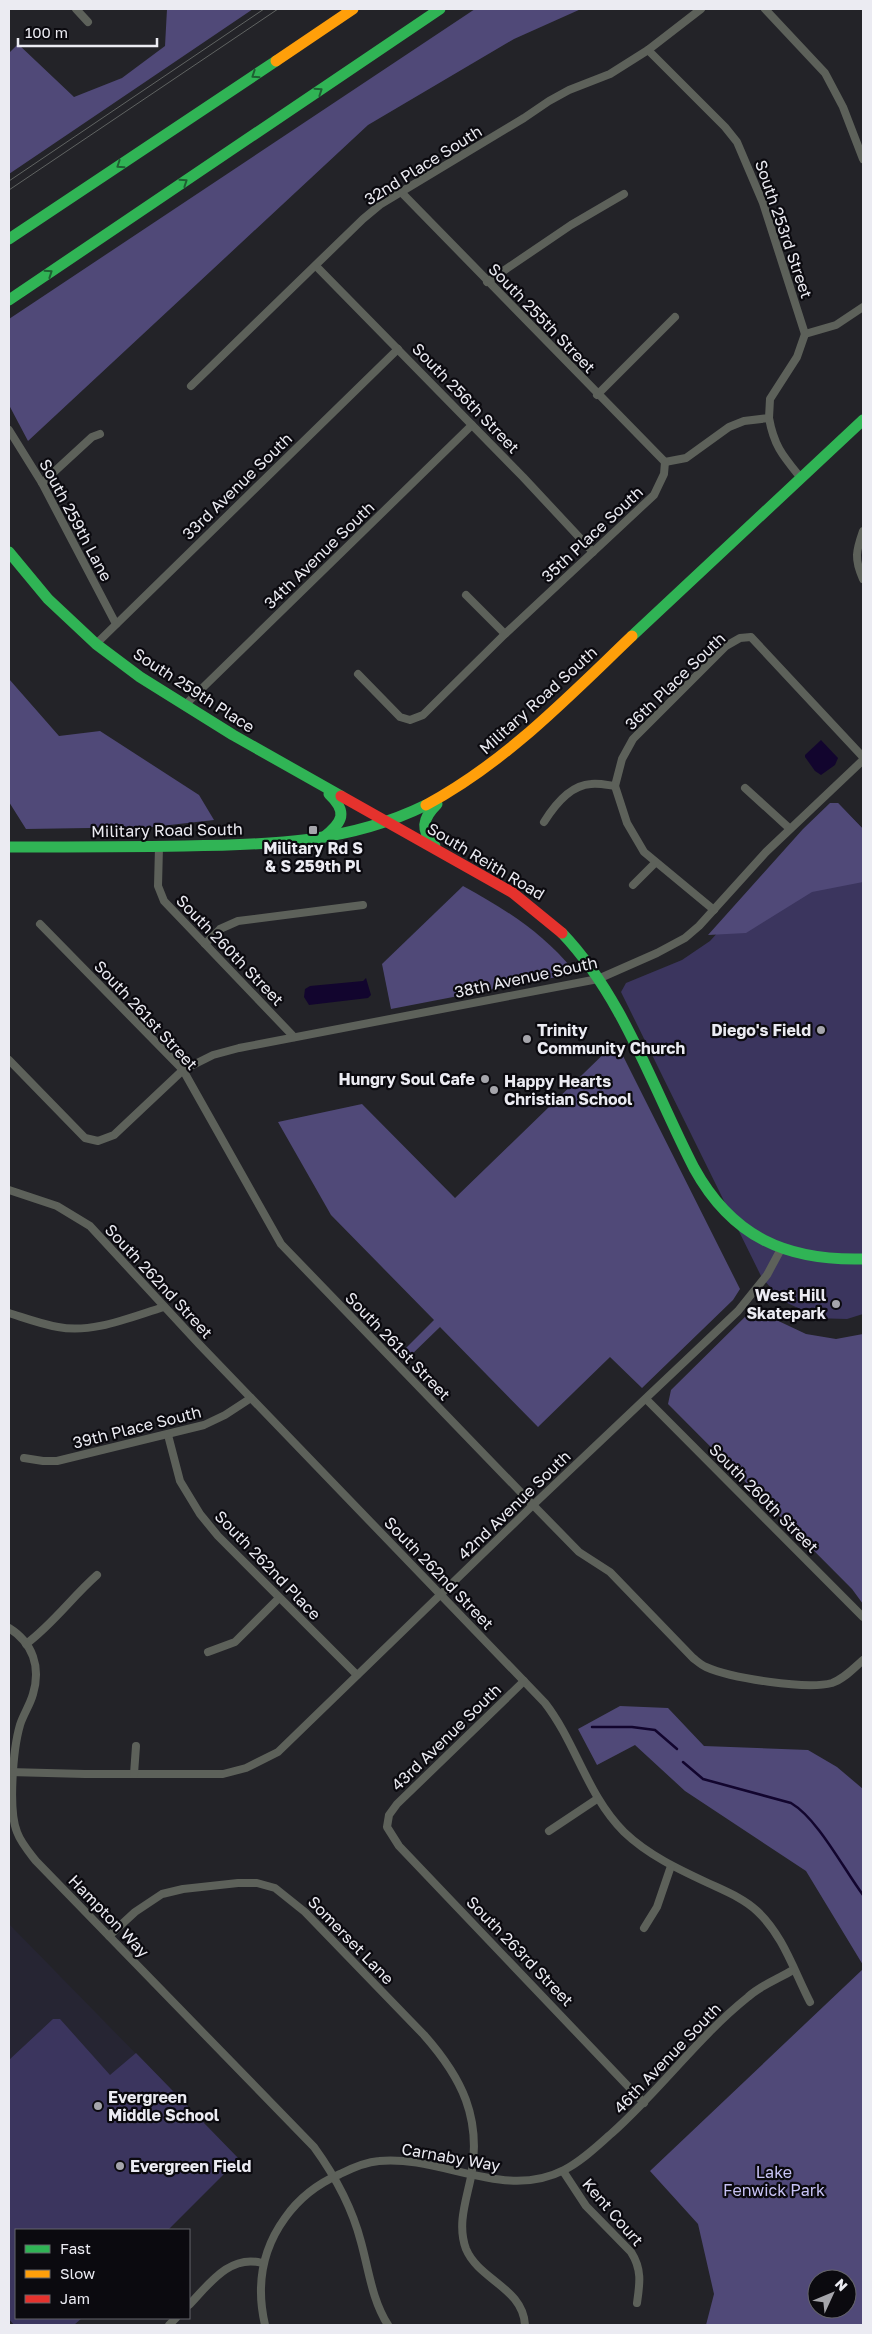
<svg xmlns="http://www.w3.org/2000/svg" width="872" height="2334" font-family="'Golos Text',sans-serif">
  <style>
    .built { fill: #262533 }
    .green { fill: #3b355e }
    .forest { fill: #504978; fill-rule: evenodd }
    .water { fill: #12052e }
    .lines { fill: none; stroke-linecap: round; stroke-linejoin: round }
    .stream { stroke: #12052e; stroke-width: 2.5 }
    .street { stroke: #5d615a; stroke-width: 8 }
    .fast { stroke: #30b455; stroke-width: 11 }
    .slow { stroke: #ff9f0a; stroke-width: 11 }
    .jam { stroke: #e5322d; stroke-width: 11 }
    .tram { stroke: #606362; stroke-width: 1 }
    .oneway { stroke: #1e5f32 }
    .poi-dot { fill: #a5a5ab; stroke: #0b0a0f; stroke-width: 2 }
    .labels { text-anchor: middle; stroke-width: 4.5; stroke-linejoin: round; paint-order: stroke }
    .street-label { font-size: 16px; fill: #ebebf2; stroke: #0b0a0f }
    .poi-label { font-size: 16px; font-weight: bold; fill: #ebebf2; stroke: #0b0a0f; text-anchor: start }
    .park-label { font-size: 16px; fill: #c8c3f5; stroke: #0b0a0f }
  </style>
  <rect width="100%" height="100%" fill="#232328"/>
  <polygon class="built" points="9,1924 239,2159 168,2230 16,2230 16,2318 14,2325 9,2319"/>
  <g class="green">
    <polygon points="838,803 863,829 863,1314 847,1319 812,1318 813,1315 783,1301 762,1278 621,992 626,983 682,960 710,941 817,823"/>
    <polygon points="53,2019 60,2019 110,2075 136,2053 239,2159 168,2230 16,2230 16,2318 82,2318 74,2325 14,2325 9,2319 9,2060"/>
  </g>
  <g class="forest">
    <polygon points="167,9 253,9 9,174 9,53 18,44 74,97 122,78 165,46"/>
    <polygon points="475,9 581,9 514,39 368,125 28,441 9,405 9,319"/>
    <polygon points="9,679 59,736 100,731 199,795 214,820 152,827 26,829 9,802"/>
    <polygon points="830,803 838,803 863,829 863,882 812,892 746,933 708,935 803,829"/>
    <path d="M463,886C505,909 542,932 573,970L572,974L391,1009L382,964Z"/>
    <polygon points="616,1042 740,1289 733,1300 642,1388 610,1357 538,1427 440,1327 408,1358 402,1352 434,1320 331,1215 278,1122 362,1104 455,1198"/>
    <polygon points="753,1309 806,1334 836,1339 863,1334 863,1604 852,1589 668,1404 671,1390"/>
    <polygon points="620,1706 668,1708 704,1746 808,1750 837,1767 863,1789 863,1965 806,1871 685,1791 635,1745 597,1765 578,1729"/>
    <path d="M863,1969V2325H706L714,2294L698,2224L650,2171ZM817,2279H847V2309H817Z"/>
  </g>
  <g class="water">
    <polygon points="821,740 838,758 835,765 821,775 815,771 805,757 805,755"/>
    <polygon points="366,978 371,995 368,998 309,1005 304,997 305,989 310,986 363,981"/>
  </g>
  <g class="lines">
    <g class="stream">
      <polyline points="592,1727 632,1727 655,1730 677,1749"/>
      <path d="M683,1762L703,1779L791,1803C818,1819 843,1868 863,1895"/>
    </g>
    <g class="street">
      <polyline points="76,9 88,22"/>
      <polyline points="765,9 825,73 843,107 863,159"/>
      <polyline points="648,50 725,127 737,142 763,203 805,334"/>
      <polyline points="401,192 665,462"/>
      <polyline points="316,266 523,477 593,552"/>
      <polyline points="487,282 571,225 624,194"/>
      <polyline points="805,334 836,325 863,307"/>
      <polyline points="191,386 363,219 381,204 524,118 549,101 569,90 610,74 648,50 701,9"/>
      <polyline points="597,395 675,317"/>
      <path d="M769,418C774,446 783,456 800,477"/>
      <polyline points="9,430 42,483 116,624"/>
      <polyline points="665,462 686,458 729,427 744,421 769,418 770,399 797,357 805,334"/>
      <polyline points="42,483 92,437 100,434"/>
      <path d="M863,531C856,551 854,559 863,579"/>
      <polyline points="466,595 505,634"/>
      <polyline points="96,644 398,349"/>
      <polyline points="358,674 400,717 410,720 423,715 505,634 654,495 664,474 665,462"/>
      <polyline points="185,705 472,425"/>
      <polyline points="615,786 622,759 633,739 726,646 740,638 751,637 863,757"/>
      <polyline points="615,786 627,823 644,852 714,910"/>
      <polyline points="745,788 789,828"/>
      <path d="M544,822C554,806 570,785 591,784C599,783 607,785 615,786"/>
      <polyline points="159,847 158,886 164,901 294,1037"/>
      <polyline points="633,885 655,863"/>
      <path d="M40,924L183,1070L281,1244L533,1505L579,1552L610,1572L693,1658C697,1661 701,1665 706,1667C731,1678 806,1690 832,1683C844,1679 854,1668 863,1660"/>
      <polyline points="205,944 220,929 238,921 363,905"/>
      <polyline points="9,1060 85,1138 98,1141 114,1135 183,1070 213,1055 239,1048 598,979 657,953 685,938 699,926 766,852 863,760"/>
      <path d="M9,1190L57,1206L90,1226L199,1344L545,1703C576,1743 587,1795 624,1832C648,1855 678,1869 708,1883C725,1891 743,1898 757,1911C783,1935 794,1971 810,2002"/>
      <path d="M9,1313C25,1318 41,1324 58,1327C92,1334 131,1317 164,1307"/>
      <polyline points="646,1399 863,1617"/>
      <polyline points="168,1435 180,1481 200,1514 218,1536 357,1675"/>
      <polyline points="24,1458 43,1461 57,1461 204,1425 225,1415 251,1398"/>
      <path d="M9,1628C33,1643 41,1667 33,1694C30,1705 23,1715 20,1725C13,1749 8,1810 17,1832C21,1843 29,1852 36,1861L314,2147C335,2176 352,2207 361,2242C369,2271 372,2300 388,2325"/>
      <path d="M26,1644C53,1624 72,1597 97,1575"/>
      <polyline points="208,1652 235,1642 279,1598"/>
      <polyline points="524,1681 397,1804 389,1815 387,1827 399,1846 644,2103"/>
      <polyline points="9,1772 85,1774 223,1774 246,1768 278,1752 533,1505 738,1311 767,1275 781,1249"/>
      <polyline points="134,1774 136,1746"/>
      <polyline points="549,1831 597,1799"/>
      <polyline points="644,1928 657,1907 671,1866"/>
      <path d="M109,1936L135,1912L162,1894L183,1889L238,1883H257L275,1888L305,1912L424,2035C462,2078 482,2118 471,2177C466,2201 457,2225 466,2249C479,2280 523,2288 525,2325"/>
      <path d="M563,2171L586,2206L631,2252C642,2269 640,2283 637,2303"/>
      <path d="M189,2305C209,2284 230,2254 262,2263"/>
      <polyline points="169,2325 176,2318"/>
      <path d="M265,2325C256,2286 261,2251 285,2218C299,2198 317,2184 340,2174C352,2168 365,2162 379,2161C441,2155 504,2201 564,2170C582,2161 597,2146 612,2133C660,2090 698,2037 748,1997C761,1985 778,1979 793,1970"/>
    </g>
    <g class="fast">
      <polyline points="9,239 276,61"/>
      <polyline points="9,300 440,9"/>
      <polyline points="9,552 48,599 96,644 140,677 233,735 341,796"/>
      <polyline points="632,636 863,420"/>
      <path d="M324,837C343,822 348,812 329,794"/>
      <path d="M435,846C420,830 422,819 437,804"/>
      <path d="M9,847C67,847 126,847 184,846C268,845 349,843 426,805"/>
      <path d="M562,933C624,998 653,1089 694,1168C732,1237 786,1261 863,1259"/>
    </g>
    <g class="slow">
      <polyline points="276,61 353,9"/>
      <path d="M426,805C506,762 567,698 632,636"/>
    </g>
    <polyline class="jam" points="341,796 513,893 562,933"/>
    <g class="tram">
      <polyline points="9,181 264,9"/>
      <polyline points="9,190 278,9"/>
    </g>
  </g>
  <defs><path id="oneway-chevron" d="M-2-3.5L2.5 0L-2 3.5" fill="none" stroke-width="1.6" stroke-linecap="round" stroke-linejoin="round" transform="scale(1.25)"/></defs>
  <g class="oneway">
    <use href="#oneway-chevron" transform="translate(255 75) rotate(146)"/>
    <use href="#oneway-chevron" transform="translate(319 91) rotate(-34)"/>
    <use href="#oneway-chevron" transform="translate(120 165) rotate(146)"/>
    <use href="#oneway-chevron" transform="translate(184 182) rotate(-34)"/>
    <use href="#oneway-chevron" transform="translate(49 273) rotate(-34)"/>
  </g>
  <g class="poi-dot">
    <rect x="308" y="825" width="10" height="10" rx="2.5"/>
    <circle cx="821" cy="1030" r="5"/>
    <circle cx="527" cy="1039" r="5"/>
    <circle cx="485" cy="1079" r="5"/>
    <circle cx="494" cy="1090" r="5"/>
    <circle cx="836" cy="1304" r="5"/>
    <circle cx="98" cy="2106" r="5"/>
    <circle cx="120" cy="2166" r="5"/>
  </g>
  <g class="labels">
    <g class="street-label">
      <text transform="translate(423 165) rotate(-32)" y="6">32nd Place South</text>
      <text transform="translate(784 229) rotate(71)" y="6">South 253rd Street</text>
      <text transform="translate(542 318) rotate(46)" y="6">South 255th Street</text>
      <text transform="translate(466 398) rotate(46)" y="6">South 256th Street</text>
      <text transform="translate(237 486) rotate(-44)" y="6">33rd Avenue South</text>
      <text transform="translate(76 520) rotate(62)" y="6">South 259th Lane</text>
      <text transform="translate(592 534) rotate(-43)" y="6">35th Place South</text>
      <text transform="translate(319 555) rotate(-44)" y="6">34th Avenue South</text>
      <text transform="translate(675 681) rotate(-44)" y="6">36th Place South</text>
      <text transform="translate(194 690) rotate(33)" y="6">South 259th Place</text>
      <text transform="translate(538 700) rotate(-42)" y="6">Military Road South</text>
      <text transform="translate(167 830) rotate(-1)" y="6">Military Road South</text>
      <text transform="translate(486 861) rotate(31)" y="6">South Reith Road</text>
      <text transform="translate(230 950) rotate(46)" y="6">South 260th Street</text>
      <text transform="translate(526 977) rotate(-12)" y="6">38th Avenue South</text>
      <text transform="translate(146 1015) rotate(47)" y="6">South 261st Street</text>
      <text transform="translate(159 1281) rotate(47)" y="6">South 262nd Street</text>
      <text transform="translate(398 1346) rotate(46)" y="6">South 261st Street</text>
      <text transform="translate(137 1427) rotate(-14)" y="6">39th Place South</text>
      <text transform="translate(764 1498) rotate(45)" y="6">South 260th Street</text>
      <text transform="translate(514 1505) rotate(-44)" y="6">42nd Avenue South</text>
      <text transform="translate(268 1565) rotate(46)" y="6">South 262nd Place</text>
      <text transform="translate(439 1573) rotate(46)" y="6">South 262nd Street</text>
      <text transform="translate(446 1737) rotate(-44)" y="6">43rd Avenue South</text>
      <text transform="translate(109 1916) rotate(46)" y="6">Hampton Way</text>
      <text transform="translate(351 1940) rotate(46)" y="6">Somerset Lane</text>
      <text transform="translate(520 1951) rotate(46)" y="6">South 263rd Street</text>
      <text transform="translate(667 2058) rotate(-46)" y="6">46th Avenue South</text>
      <text transform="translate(451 2157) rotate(10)" y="6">Carnaby Way</text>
      <text transform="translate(613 2212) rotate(49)" y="6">Kent Court</text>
    </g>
    <g class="poi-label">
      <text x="313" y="854" text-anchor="middle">Military Rd S<tspan x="313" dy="18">&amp; S 259th Pl</tspan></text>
      <text x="537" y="1036">Trinity<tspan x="537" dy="18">Community Church</tspan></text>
      <text x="811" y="1036" text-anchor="end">Diego's Field</text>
      <text x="475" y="1085" text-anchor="end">Hungry Soul Cafe</text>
      <text x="504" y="1087">Happy Hearts<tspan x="504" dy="18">Christian School</tspan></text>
      <text x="826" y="1301" text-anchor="end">West Hill<tspan x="826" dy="18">Skatepark</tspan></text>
      <text x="108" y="2103">Evergreen<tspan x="108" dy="18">Middle School</tspan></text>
      <text x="130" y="2172">Evergreen Field</text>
    </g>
    <g class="park-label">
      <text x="774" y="2178">Lake<tspan x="774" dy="18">Fenwick Park</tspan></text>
    </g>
  </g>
  <rect width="872" height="2334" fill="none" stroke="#ebebf2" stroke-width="20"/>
  <rect x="15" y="2229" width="175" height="90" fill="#0b0a0f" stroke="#65646a"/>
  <rect x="25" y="2245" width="25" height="8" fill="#30b455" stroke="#65646a"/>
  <text x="60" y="2254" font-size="15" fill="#ebebf2">Fast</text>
  <rect x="25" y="2270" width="25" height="8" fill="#ff9f0a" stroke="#65646a"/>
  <text x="60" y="2279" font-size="15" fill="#ebebf2">Slow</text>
  <rect x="25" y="2295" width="25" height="8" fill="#e5322d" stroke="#65646a"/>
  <text x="60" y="2304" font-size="15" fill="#ebebf2">Jam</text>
  <g transform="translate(832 2294) rotate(46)"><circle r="24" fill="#0b0a0f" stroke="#65646a"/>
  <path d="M0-4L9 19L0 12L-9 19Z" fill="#a5a5ab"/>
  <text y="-8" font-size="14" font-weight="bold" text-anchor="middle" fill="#ebebf2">N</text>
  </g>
  <path d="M18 38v8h139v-8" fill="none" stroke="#ebebf2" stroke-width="2.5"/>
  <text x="25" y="38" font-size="15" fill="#ebebf2" stroke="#0b0a0f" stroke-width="4" paint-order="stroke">100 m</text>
</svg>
